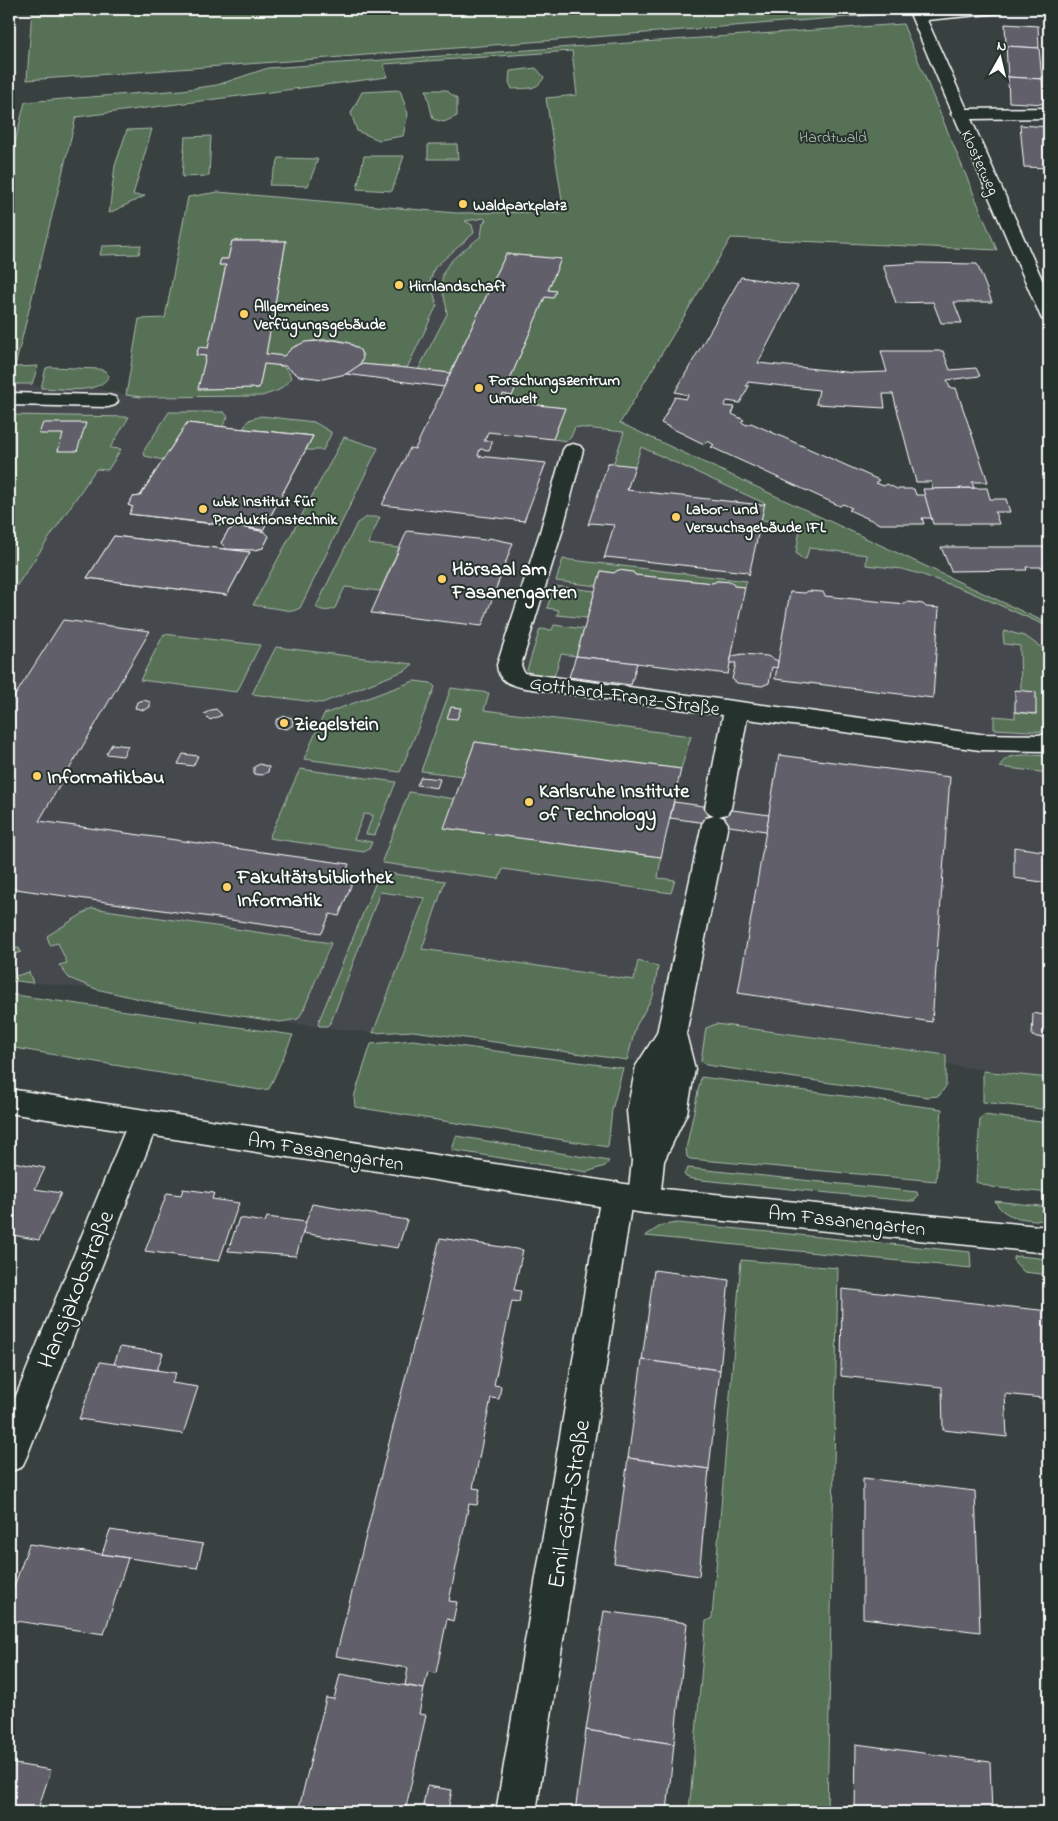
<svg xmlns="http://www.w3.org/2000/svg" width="1058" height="1821" font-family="'Indie Flower',sans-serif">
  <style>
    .built { fill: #44494d }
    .green { fill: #567157; stroke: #aab8ab }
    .building { fill: #615f6b; stroke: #fff }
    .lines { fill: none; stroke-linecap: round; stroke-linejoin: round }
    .street-casing { stroke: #fff; stroke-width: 3 }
    .secondary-casing { stroke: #fff; stroke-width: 3 }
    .street { fill: #26332d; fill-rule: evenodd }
    .secondary { fill: #26332d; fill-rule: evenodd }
    .poi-dot { fill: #ffd166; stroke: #26332d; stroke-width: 2 }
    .labels { text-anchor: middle; stroke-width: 4; stroke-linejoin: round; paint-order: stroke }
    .far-park-label { font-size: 16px; fill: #b3bfb3; stroke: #26332d }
    .far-street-label { font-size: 16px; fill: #fff; stroke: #26332d }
    .far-poi-label { font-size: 16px; font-weight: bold; fill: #fff; stroke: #26332d; text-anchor: start }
    .poi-label { font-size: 20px; font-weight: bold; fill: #fff; stroke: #26332d; text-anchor: start }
    .street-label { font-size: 20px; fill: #fff; stroke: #26332d }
    .near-street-label { font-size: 24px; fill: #fff; stroke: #26332d }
  </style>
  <rect width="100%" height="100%" fill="#384040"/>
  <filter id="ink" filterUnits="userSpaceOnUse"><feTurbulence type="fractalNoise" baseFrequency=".02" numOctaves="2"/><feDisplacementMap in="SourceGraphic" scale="10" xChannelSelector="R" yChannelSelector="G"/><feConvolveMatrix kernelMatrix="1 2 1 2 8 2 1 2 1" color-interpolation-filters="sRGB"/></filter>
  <g filter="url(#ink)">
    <polygon class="built" points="218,192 456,213 585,211 731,238 620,423 1049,624 1049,1078 731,1038 706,1065 627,1060 413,1031 373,1033 280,1022 157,1003 96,989 9,980 9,384 32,384 41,388 93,388 126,395 139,319 165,318 188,197"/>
    <g class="green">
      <polygon points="32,9 896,9 898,13 316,59 27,80"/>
      <path d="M903,24L997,250L731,238L620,423L1049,624V627L968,591L920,574L902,569L866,565L867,555L809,548L806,559H802L796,553L801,524L761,520L764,503L641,447L635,466L632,467L608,463L614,462L624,432L575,427L571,437L567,441L553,439L565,408L501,401L503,394L512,396L518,380L510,379L545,297H553L556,291L548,290L561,259L506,254L450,373L418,370L447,314C447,304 443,296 442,287C439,262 465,251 481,236L483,223L486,220L484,218L465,221L472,225L474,233L435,267L430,281L437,305L407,368L361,364L363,355C351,331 298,337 284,356L266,354L286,241H232L228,259H221L220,265H226L208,348H199L196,354L206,356L199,389L259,388L264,364C278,365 288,364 291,379L279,390L262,396L141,397L126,395L139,319L165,318L188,197L218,192L456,213L564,212L546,98L577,95L572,51L384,64L387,77L76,117L15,367L38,366L32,384H9V166L25,102L182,90L217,85L268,68Z"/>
      <path d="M536,68L544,77C538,91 526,88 512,89L509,82L510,71Z"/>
      <polygon points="400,90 408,114 403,136 379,140 357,131 351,113 362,92"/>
      <polygon points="426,90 446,90 457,99 457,116 444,122 433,119"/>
      <polygon points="152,129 133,195 145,196 109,213 115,166 127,130"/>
      <polygon points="211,136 209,176 182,177 185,137"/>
      <polygon points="428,144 457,144 458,159 428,159"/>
      <polygon points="364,156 404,156 392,191 357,189"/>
      <polygon points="279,158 318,159 308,186 269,185"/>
      <polygon points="141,245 139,254 100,255 102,246"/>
      <path d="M50,367L99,369L105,371L109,376C98,396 60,388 41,388L46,368Z"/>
      <polygon points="169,412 224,412 228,417 222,427 187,423 163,460 145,456 143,452"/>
      <polygon points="9,415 129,417 110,448 121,449 108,470 96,469 9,597"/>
      <polygon points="261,416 314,422 331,432 331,434 323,450 306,450 313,436 243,429 249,420"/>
      <polygon points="344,437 378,448 300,608 293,611 253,605"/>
      <path d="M367,517H380L368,544L399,548L380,591L345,587L335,608C329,612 321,611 316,607L357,523Z"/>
      <polygon points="563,559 747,581 745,587 734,586 732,582 717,581 713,583 635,575 633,572 618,570 614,573 601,571 597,586 556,581"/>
      <polygon points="554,586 595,591 587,618 557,615 559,610 547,608"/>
      <polygon points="554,625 584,629 576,656 561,654 554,677 529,673 527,670 540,629 552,630"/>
      <polygon points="1005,631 1025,636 1049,653 1049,732 994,729 994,716 1015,718 1015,712 1036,714 1021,691 1020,646 1004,644 1003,633"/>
      <polygon points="164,634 260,645 237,692 140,680"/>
      <polygon points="276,647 413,664 406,670 322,703 252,694"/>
      <polygon points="414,681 431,683 435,687 400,772 304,759 324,714"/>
      <polygon points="451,688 489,693 484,710 691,736 681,769 475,742 463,776 421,771"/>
      <path d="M1049,756V773L1000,767C1005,750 1036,756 1049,756Z"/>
      <polygon points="300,769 396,782 375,835 366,834 373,815 364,814 354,839 372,842 369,849 364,852 269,838"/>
      <polygon points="409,792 455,799 445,828 661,857 658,878 675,880 671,893 503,869 499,879 383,863 382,861"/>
      <polygon points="380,872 445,881 422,949 634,980 638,961 658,967 653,996 636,1026 627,1060 413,1031 373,1033 425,898 380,892 331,1022 327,1026 319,1026 318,1023"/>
      <polygon points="92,908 331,943 303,1011 298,1019 280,1022 157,1003 96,989 69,978 59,965 67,963 58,943 50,945 47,936"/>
      <polygon points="19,948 21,952 9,956 16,976 29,972 33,983 9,980 9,949"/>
      <polygon points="9,994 293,1035 269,1089 260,1090 9,1047"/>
      <polygon points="716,1024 946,1055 946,1086 939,1096 928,1097 706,1065 701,1061 706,1028"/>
      <polygon points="413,1040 623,1068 612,1110 608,1147 355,1107 354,1097 371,1044"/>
      <polygon points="983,1071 1049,1078 1049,1110 983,1102"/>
      <polygon points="701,1077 942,1109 936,1181 690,1159 687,1157 686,1149"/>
      <polygon points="984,1115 1049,1123 1049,1193 991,1187 976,1182 980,1118"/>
      <polygon points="456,1136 609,1161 605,1166 587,1172 452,1150"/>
      <polygon points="688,1168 917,1192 918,1196 914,1201 908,1201 692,1179 686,1177 684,1174"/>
      <path d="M995,1201L1049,1207V1221C1029,1219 1005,1221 995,1201Z"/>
      <polygon points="678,1223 970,1252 971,1268 645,1236 662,1225"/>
      <polygon points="1018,1256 1049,1259 1049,1275 1024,1272 1013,1260 1014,1257"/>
      <polygon points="741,1260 838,1268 827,1812 689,1812 706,1621 712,1618"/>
    </g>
    <g class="building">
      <polygon points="1005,24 1038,26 1039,48 1006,46"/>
      <polygon points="1006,46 1039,48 1042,79 1008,77"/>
      <polygon points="1008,77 1042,79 1044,104 1009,102"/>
      <polygon points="1020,125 1049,127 1049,168 1024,167"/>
      <polygon points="232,241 286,241 266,354 284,356 292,348 305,342 334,340 349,343 360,350 363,358 359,366 346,374 323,379 299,376 285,366 264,364 259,388 198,389 206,356 196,355 199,347 208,348 226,265 219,265 221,259 228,259"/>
      <polygon points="506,254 561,259 548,290 556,291 553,298 545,297 510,379 519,380 512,396 503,394 501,401 565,408 553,439 488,432 484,441 493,441 489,450 480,449 478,456 546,463 524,521 382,505 410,448 415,449"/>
      <polygon points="919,263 977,264 992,302 954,302 962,323 941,323 933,302 896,303 883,265"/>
      <polygon points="741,277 798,286 758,363 855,373 887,372 881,351 943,351 950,370 976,368 980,376 947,380 950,388 956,388 988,482 972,482 974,488 933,489 931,482 916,482 893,394 883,394 885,408 816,404 819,390 748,382 746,386 749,386 740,403 727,401 724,406 735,407 732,414 744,420 741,422 747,425 751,423 879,480 876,483 884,486 887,484 897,489 914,489 916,495 925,495 932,518 922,518 924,524 880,524 849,510 852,508 843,504 840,506 711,447 714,445 708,441 704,444 661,423 675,397 686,399 688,395 675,392"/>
      <polygon points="361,364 407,368 450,373 444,387 346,374"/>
      <polygon points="43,423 86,423 77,451 58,451 63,434 39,434"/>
      <polygon points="187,423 313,436 263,530 129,514 133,507 128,505 133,497 140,496"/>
      <polygon points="187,423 313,436 263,530 245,527 244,529 265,532 269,536 263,548 255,550 234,548 232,550 250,552 227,595 87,578 114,536 224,549 225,547 221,543 228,531 236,526 129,514 133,507 128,505 133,497 140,496"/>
      <polygon points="608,463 635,466 627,490 762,505 765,503 749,575 747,572 606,557 604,559 614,525 591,523 588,525"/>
      <polygon points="987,488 990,499 1006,499 1010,512 995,512 999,524 933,524 923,489"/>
      <polygon points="236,526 265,532 269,536 263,548 255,550 224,549 225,547 221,543 228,531"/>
      <polygon points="407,531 485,540 489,538 513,543 482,626 371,613"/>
      <polygon points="114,536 224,549 250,552 227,595 87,578"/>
      <polygon points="1046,543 1049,543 1049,567 1026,567 1027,570 951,571 941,547 1048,547"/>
      <polygon points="618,570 633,572 635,575 713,583 717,581 732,582 734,586 745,587 728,674 576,656 601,571 614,573"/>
      <polygon points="808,591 823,592 825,596 905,604 908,602 923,604 926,607 939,608 933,698 775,679 790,592 805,593"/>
      <polygon points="63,620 150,631 39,821 349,864 343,881 352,883 339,916 330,914 322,933 9,888 9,705"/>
      <polygon points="743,654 767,656 778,661 777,668 772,667 769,683 762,686 737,683 732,679 736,663 730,663 732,656"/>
      <polygon points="576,656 637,663 631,685 569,677"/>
      <polygon points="1015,690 1036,692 1036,714 1015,712"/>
      <polygon points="144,700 150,702 150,707 144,710 135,708 137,702"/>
      <polygon points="451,707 461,708 457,719 447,718"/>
      <polygon points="211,710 216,709 222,715 210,720 204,714"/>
      <polygon points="285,716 292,718 293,725 287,729 276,727 276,720"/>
      <polygon points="475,742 681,769 661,857 444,828"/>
      <polygon points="112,744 128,746 123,756 106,754"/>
      <polygon points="183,754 198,756 193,766 178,764"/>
      <polygon points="779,755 950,777 932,1022 738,993"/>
      <polygon points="260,764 269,767 268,772 262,775 254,774 254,767"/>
      <polygon points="421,777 440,779 437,788 417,785"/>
      <polygon points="674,802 769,815 766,831 670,818"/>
      <polygon points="1014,847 1049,852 1049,883 1014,878"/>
      <polygon points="1033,1013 1049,1016 1049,1039 1032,1036"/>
      <polygon points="13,1162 45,1168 35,1189 61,1193 39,1240 13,1235 9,1243 9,1171"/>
      <polygon points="183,1189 214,1193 212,1199 239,1203 219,1261 145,1251 167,1193 181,1195"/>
      <polygon points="312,1204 407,1220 398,1248 302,1233"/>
      <polygon points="267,1217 306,1222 296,1256 228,1251 239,1218 265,1222"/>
      <polygon points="440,1238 523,1250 514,1290 521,1291 519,1302 512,1301 494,1385 501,1386 499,1399 491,1398 473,1488 480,1489 477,1505 469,1504 449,1601 457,1602 453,1621 447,1619 436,1673 428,1672 424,1689 405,1685 408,1668 336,1656"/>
      <polygon points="654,1270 729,1280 720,1370 642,1360"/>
      <polygon points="842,1289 1049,1311 1049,1431 1044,1430 1042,1398 1005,1394 1007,1437 943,1430 942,1387 841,1376"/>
      <polygon points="120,1347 163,1353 157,1370 114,1364"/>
      <polygon points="642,1360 720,1370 709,1469 628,1458"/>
      <polygon points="100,1362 176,1373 172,1383 198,1387 183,1434 79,1419"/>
      <polygon points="628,1458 709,1469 699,1576 614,1563"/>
      <polygon points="863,1478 975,1491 980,1632 863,1618"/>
      <polygon points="110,1530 203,1544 197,1568 102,1554"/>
      <polygon points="29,1544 128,1558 104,1634 9,1620 9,1601"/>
      <polygon points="604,1611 687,1623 674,1744 586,1730"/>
      <polygon points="340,1674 424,1689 419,1714 426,1715 405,1812 298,1812 326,1698 334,1699"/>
      <polygon points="586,1730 674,1744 667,1812 575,1812"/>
      <polygon points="856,1744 990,1762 992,1812 855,1812"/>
      <polygon points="9,1763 51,1770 37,1812 9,1812"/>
      <polygon points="427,1786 452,1790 448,1810 423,1805"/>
    </g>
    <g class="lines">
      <g class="street-casing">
        <g id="street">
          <polygon points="908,9 922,9 923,11 1006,9 999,13 927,20 967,109 1049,108 1049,118 971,119 1049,295 1049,321 1042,319 1040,315 955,118 951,114 952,112"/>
          <polygon points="9,393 108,395 115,397 118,401 115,405 108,407 9,405"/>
          <path d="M573,444L580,446L583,450L562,532L521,665L524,673L980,734L1049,735V751L980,750L747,719L731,808L727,814L719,816L724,818L728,824L686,1034L695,1069L687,1113L664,1161L660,1200L655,1209L644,1213L631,1207L536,1812H496L601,1195L606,1186L617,1182L629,1188L632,1161L627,1111L636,1066L657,1033L702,824L706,818L714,816L709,814L705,808L723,715L525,688C511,685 498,682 497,665L540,532L563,450L566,446Z"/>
          <polygon points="143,1111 154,1115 158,1123 27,1456 22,1467 9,1472 9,1413 128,1123 132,1115"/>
        </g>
      </g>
      <g class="secondary-casing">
        <polygon id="secondary" points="9,1089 644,1187 1049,1227 1049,1253 644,1213 9,1113"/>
      </g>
      <use href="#street" class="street"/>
      <use href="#secondary" class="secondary"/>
    </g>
  </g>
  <g class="poi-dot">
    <circle cx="463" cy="204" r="5"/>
    <circle cx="399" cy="285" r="5"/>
    <circle cx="244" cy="314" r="5"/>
    <circle cx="479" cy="388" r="5"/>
    <circle cx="203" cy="509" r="5"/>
    <circle cx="676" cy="517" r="5"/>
    <circle cx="442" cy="579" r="5"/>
    <circle cx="284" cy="723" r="5"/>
    <circle cx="37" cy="776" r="5"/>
    <circle cx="529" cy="802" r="5"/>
    <circle cx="227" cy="887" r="5"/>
  </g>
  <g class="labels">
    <g class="far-park-label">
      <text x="833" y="142">Hardtwald</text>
    </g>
    <g class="far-street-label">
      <text transform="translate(981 162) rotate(65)" y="6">Klosterweg</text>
    </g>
    <g class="far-poi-label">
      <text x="473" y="210">Waldparkplatz</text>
      <text x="409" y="291">Hirnlandschaft</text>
      <text x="254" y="311">Allgemeines<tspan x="254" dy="18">Verfügungsgebäude</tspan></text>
      <text x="489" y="385">Forschungszentrum<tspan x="489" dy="18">Umwelt</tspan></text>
      <text x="213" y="506">wbk Institut für<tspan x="213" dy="18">Produktionstechnik</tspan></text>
      <text x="686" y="514">Labor- und<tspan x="686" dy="18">Versuchsgebäude IFL</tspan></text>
    </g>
    <g class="poi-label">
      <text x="452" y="575">Hörsaal am<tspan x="452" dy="23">Fasanengarten</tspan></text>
      <text x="294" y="730">Ziegelstein</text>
      <text x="47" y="783">Informatikbau</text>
      <text x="539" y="797">Karlsruhe Institute<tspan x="539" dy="23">of Technology</tspan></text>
      <text x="237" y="883">Fakultätsbibliothek<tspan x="237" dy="23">Informatik</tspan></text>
    </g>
    <g class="street-label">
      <text transform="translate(625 695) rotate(8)" y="7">Gotthard-Franz-Straße</text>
      <text transform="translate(326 1151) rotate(9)" y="7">Am Fasanengarten</text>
      <text transform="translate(847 1220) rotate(6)" y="7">Am Fasanengarten</text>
    </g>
    <g class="near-street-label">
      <text transform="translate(75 1289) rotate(-68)" y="8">Hansjakobstraße</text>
      <text transform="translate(568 1504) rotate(-81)" y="8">Emil-Gött-Straße</text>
    </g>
  </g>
  <rect width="1058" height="1821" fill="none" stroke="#26332d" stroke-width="30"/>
  <rect x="15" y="15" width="1028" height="1791" fill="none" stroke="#fff" stroke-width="2" filter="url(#ink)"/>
  <g transform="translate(1000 58) rotate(8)" stroke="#26332d" stroke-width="4" paint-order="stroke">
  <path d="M0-4L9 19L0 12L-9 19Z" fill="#ffffff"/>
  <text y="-8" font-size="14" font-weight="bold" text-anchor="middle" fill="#ffffff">N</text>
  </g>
</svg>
